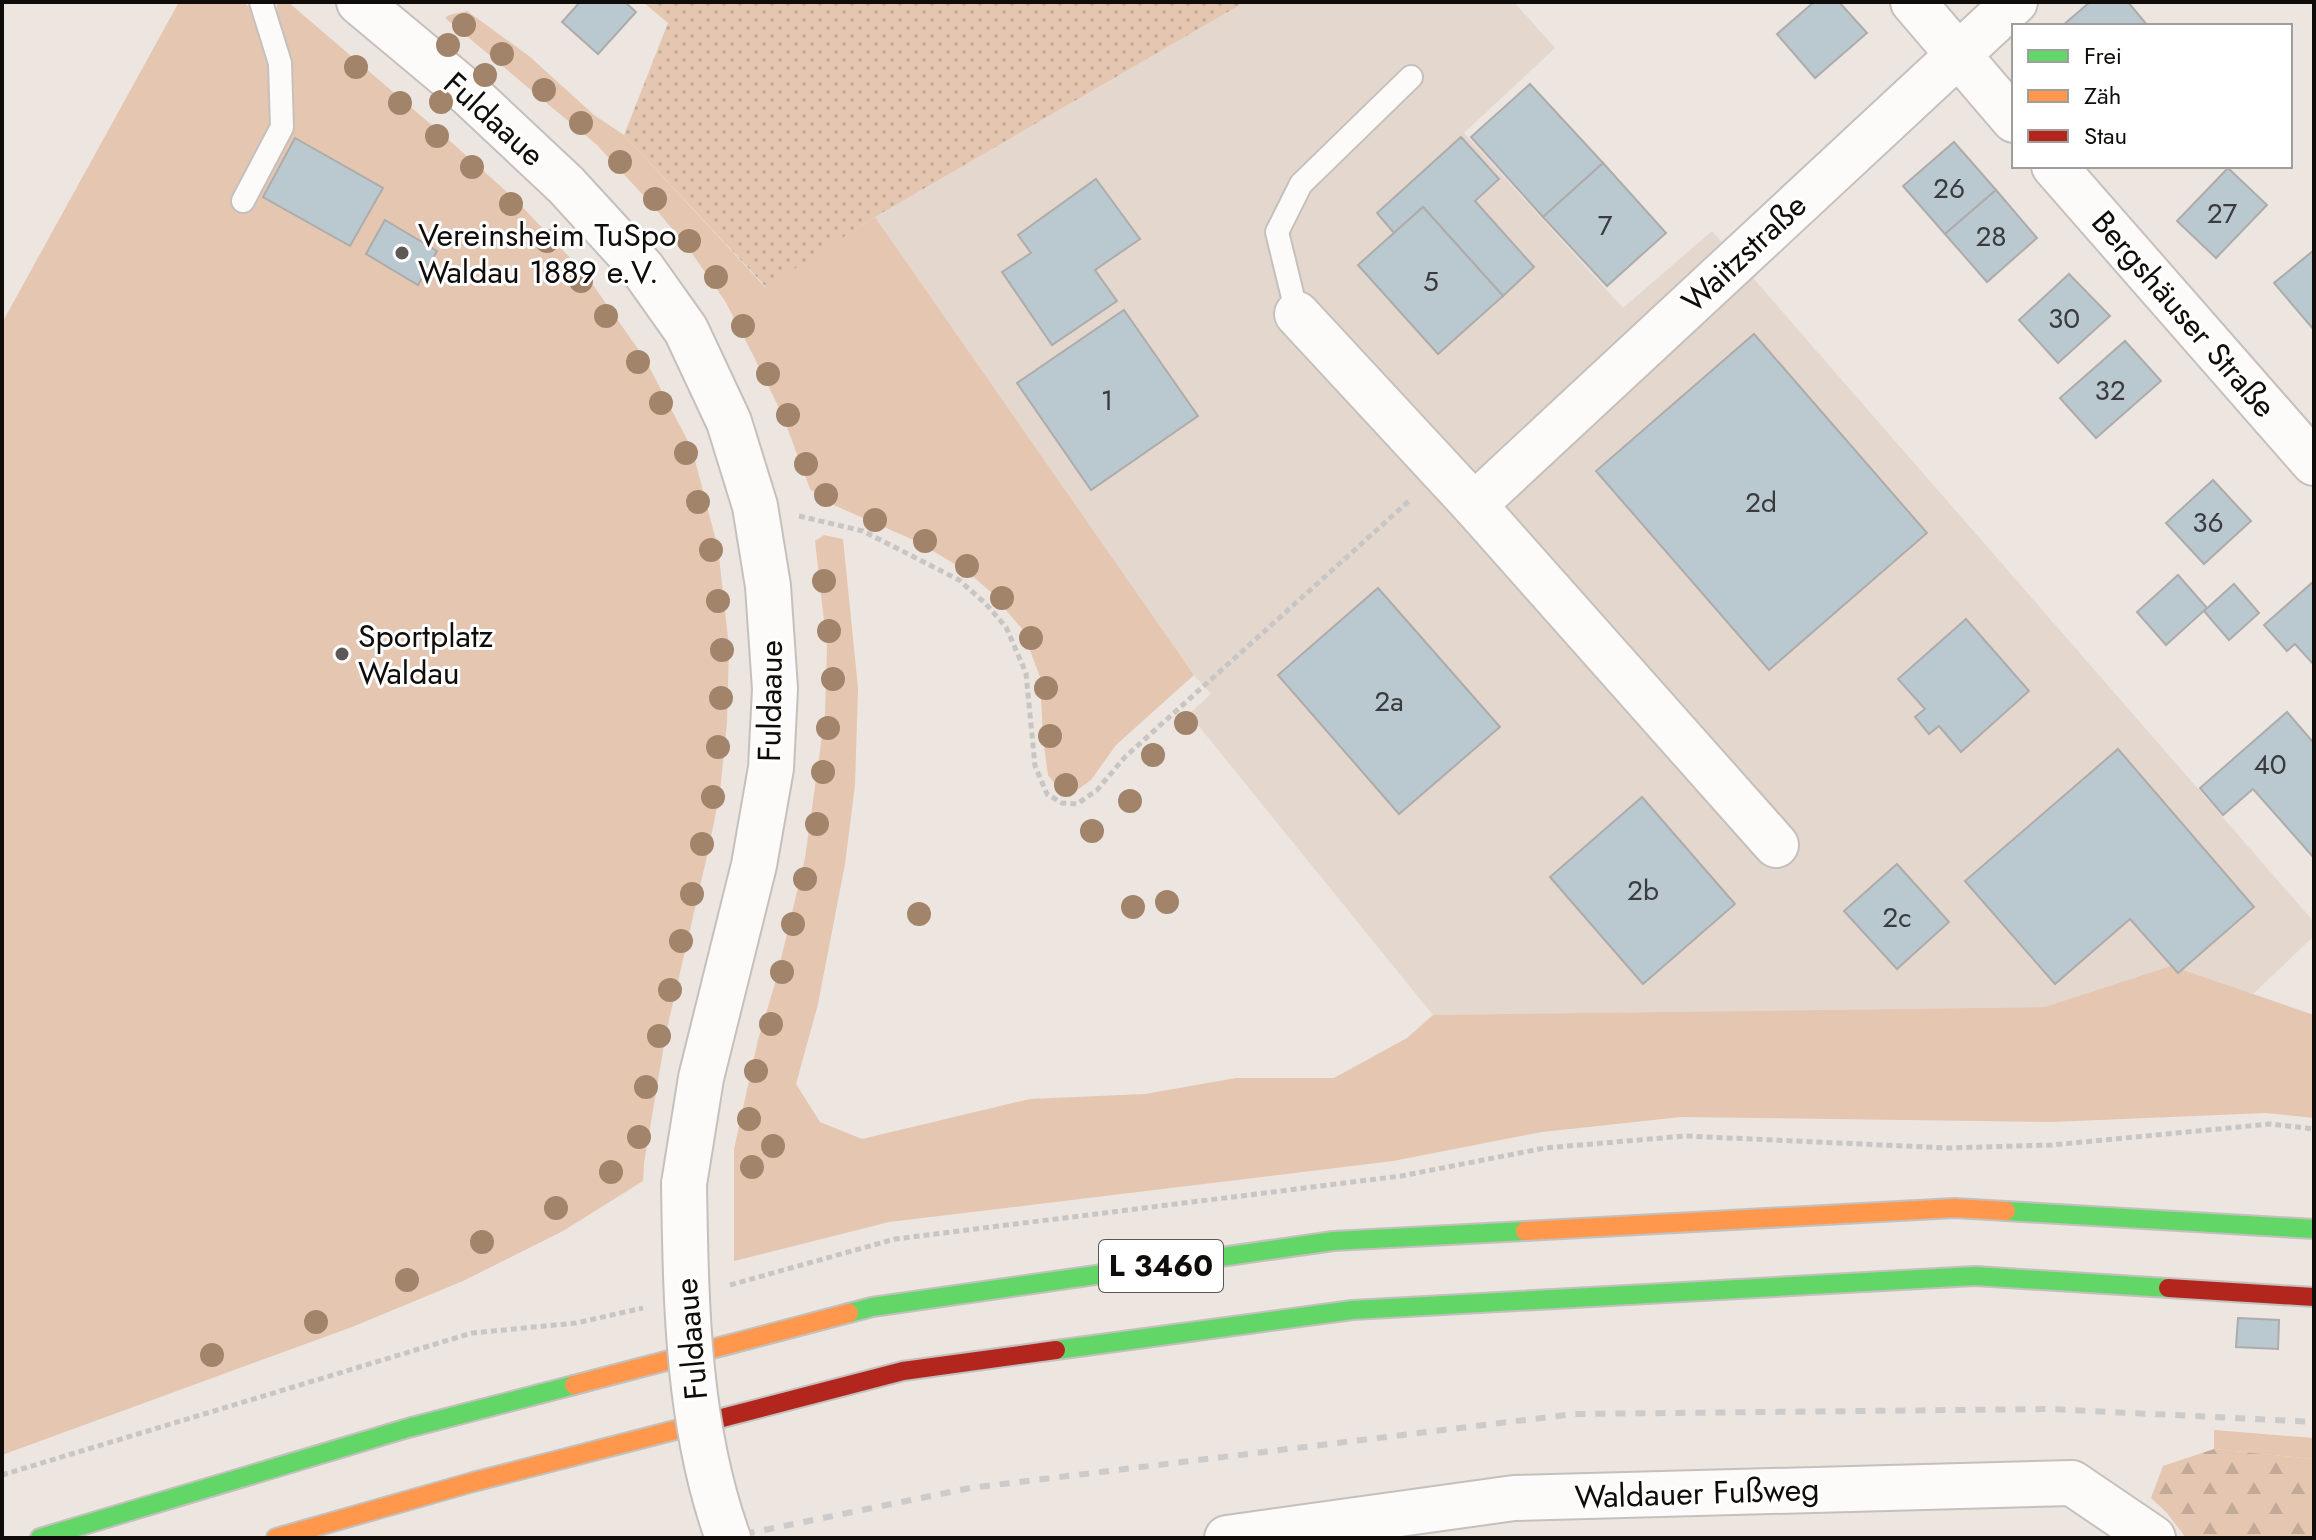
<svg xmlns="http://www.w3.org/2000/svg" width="2316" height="1540" font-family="Jost,sans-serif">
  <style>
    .built { fill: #e4d7ce }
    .grass { fill: #e4c6b1 }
    .forest { fill: url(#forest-firs) }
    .park { fill: url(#park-dots) }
    .building { fill: #bac8d0; stroke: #adacab; stroke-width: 2 }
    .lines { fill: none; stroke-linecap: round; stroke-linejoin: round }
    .lane-casing { stroke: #c5c0bc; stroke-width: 26 }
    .street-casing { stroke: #c5c0bc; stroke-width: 48 }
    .fast-casing { stroke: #c3c0be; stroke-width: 22 }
    .slow-casing { stroke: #c3c0be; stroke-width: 22 }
    .jam-casing { stroke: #c3c0be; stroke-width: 22 }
    .path { stroke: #c8c6c4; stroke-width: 5; stroke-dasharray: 6 4; stroke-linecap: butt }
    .lane { stroke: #fcfbfa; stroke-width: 22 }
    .street { stroke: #fcfbfa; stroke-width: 44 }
    .fast { stroke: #63d668; stroke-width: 18 }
    .slow { stroke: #ff974d; stroke-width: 18 }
    .jam { stroke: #b3261e; stroke-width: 18 }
    .rail { stroke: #cdcbca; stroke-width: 6; stroke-dasharray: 10 10; stroke-linecap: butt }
    .street-bridge-casing { stroke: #c5c0bc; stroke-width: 48; stroke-linecap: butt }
    .street-bridge { stroke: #fcfbfa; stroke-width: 44 }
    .tree { fill: #a2846b }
    .poi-dot { fill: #5d5855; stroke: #fff; stroke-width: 3 }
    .labels { text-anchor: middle; stroke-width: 6; stroke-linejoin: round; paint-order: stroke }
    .number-label { font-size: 28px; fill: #3a3b3c }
    .shield { fill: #fff; stroke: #585554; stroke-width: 2 }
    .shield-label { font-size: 30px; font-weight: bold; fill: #100c0a }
    .street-label { font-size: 32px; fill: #100c0a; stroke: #fff }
    .poi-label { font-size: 32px; fill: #100c0a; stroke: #fff; text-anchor: start }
  </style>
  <defs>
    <pattern id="forest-firs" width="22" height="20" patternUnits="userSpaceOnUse" patternTransform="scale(2)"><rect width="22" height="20" fill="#e4c6b1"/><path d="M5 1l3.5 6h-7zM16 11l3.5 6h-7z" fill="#c3a997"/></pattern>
    <pattern id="park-dots" width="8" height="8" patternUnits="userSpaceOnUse" patternTransform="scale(2)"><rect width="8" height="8" fill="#e4c6b1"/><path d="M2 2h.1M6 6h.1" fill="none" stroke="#c3a997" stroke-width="1.8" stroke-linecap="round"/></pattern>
  </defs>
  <rect width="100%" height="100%" fill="#ece5e0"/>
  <polygon class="built" points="1245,2 1514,2 1555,48 1464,133 1623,308 1712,231 2314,922 2314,936 2254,993 2045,1007 1433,1015 1189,714 1211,694 1194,675 875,217"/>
  <g class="grass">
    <polygon points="179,2 243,2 285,36 275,14 278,2 288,2 441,133 516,200 586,275 645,359 692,449 718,548 729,647 727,723 720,792 708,852 666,1033 644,1163 643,1181 563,1231 463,1281 352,1327 2,1455 2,323"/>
    <polygon points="467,11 529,56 594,115 624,135 765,287 875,217 1194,675 1116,745 1091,780 1073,793 1059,789 1048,775 1043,739 1040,677 1022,629 991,592 965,570 916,541 829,503 810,489 782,414 752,353 725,301 691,252 655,208 597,145 445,18 449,15"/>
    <polygon points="824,535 843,539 858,688 855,785 845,864 818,1004 796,1084 820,1122 862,1139 1030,1099 1145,1094 1236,1078 1334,1078 1407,1038 1433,1015 2045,1007 2171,966 2314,1015 2314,1118 2266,1113 2051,1122 1681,1117 1542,1132 1393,1161 889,1222 734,1261 734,1149 758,1040 776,980 805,858 825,715 827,647 815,541"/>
    <polygon points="2214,1430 2314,1438 2314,1459 2214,1449"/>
  </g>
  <polygon class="forest" points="2214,1449 2314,1459 2314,1538 2186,1538 2167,1513 2151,1498 2163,1466"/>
  <polygon class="park" points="643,2 1245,2 875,217 766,287 624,135 668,23"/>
  <g class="building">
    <polygon points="580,2 625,2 636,12 598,54 562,22"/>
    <polygon points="1814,2 1839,2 1867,33 1815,78 1777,34"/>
    <polygon points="2090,2 2128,2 2148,26 2062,26"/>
    <polygon points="1530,84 1603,163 1543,217 1471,137"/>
    <polygon points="1461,137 1499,179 1475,201 1534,267 1503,296 1423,207 1394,233 1377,213"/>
    <polygon points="295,138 383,188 350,246 263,197"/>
    <polygon points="1954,142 1996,190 1945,234 1903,186"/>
    <polygon points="1603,163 1666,233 1607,286 1543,217"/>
    <polygon points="2228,168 2267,205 2216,258 2177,221"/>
    <polygon points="1096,179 1140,239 1095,270 1117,301 1052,345 1002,272 1031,253 1018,235"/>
    <polygon points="1996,190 2037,238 1987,282 1945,234"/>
    <polygon points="1423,207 1503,296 1438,354 1358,265"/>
    <polygon points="385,220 437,251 418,285 366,254"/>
    <polygon points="2314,250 2314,330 2274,283"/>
    <polygon points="2069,274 2110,316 2058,363 2019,320"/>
    <polygon points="1124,310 1198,416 1091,490 1017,383"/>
    <polygon points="1754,334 1927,533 1769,670 1596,471"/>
    <polygon points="2125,341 2161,381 2096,438 2060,398"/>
    <polygon points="2213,480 2251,521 2204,564 2166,523"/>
    <polygon points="2178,575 2207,608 2166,645 2137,612"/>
    <polygon points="2314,581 2314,665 2295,644 2287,651 2264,625"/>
    <polygon points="2234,584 2259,613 2229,640 2204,611"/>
    <polygon points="1378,588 1500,727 1399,814 1278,675"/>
    <polygon points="1966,619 2029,691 1961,752 1939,726 1929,734 1915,717 1925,709 1898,679"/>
    <polygon points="2287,712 2312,741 2314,739 2314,858 2253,789 2223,815 2200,788"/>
    <polygon points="2118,749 2254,907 2178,973 2130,919 2055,984 1965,881"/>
    <polygon points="1642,797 1735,904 1643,984 1550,877"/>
    <polygon points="1897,864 1949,922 1897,969 1844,911"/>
    <polygon points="2238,1318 2279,1320 2278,1349 2236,1347"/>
  </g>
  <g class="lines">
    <g class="lane-casing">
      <g id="lane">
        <polyline points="243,201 282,127 280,63 261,2"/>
        <polyline points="1297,314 1277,232 1301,184 1411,77"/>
      </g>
    </g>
    <g class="street-casing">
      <g id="street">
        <polyline points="359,2 468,93 566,185 642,268 686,330 729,422 755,506 768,586 775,689 771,768 754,865 701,1078 684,1184"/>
        <polyline points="1913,2 2014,120"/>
        <polyline points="2054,166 2314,463"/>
        <polyline points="1297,314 1474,505 1776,845"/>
        <polyline points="1474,505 2015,2"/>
        <polyline points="1227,1538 1514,1498 2072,1483 2153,1538"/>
      </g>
    </g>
    <g class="fast-casing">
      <g id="fast">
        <polyline points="2006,1211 2314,1229"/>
        <polyline points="849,1313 872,1307 1333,1241 1525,1231"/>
        <polyline points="1056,1350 1352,1310 1975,1276 2168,1288"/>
        <polyline points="40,1538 408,1428 574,1385"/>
      </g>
    </g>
    <g class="slow-casing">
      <g id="slow">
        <polyline points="1525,1231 1955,1208 2006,1211"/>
        <polyline points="574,1385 849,1313"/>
        <polyline points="276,1538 473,1482 722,1418"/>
      </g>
    </g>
    <g class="jam-casing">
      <g id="jam">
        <polyline points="2168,1288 2314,1297"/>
        <polyline points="722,1418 903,1371 1056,1350"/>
      </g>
    </g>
    <g class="path">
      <polyline points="799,516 863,531 959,580 985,603 1006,627 1026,673 1035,766 1047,794 1062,803 1077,804 1097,790 1125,757 1410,500"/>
      <polyline points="730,1285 895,1239 1401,1176 1545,1148 1685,1136 1949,1148 2052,1145 2270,1124 2314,1129"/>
      <polyline points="2,1475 472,1333 576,1323 643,1308"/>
    </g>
    <use href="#lane" class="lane"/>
    <use href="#street" class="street"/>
    <use href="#fast" class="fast"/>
    <use href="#slow" class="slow"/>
    <use href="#jam" class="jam"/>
    <polyline class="rail" points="725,1538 970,1488 1574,1414 2052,1409 2314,1422"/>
    <g class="street-bridge-casing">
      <path id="street-bridge" d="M684,1184C686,1303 687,1424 728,1538"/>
    </g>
    <use href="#street-bridge" class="street-bridge"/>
  </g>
  <g class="tree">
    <circle cx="464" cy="25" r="12"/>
    <circle cx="448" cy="45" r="12"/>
    <circle cx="502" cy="54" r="12"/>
    <circle cx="356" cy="67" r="12"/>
    <circle cx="485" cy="75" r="12"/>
    <circle cx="544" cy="90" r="12"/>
    <circle cx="441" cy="102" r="12"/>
    <circle cx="400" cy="103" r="12"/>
    <circle cx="581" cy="123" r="12"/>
    <circle cx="437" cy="136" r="12"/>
    <circle cx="620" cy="162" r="12"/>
    <circle cx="472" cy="167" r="12"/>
    <circle cx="655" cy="199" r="12"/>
    <circle cx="511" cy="204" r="12"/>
    <circle cx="547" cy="241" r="12"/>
    <circle cx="689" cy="241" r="12"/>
    <circle cx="716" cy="277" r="12"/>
    <circle cx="581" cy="281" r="12"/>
    <circle cx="606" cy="316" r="12"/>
    <circle cx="743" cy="326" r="12"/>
    <circle cx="638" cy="362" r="12"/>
    <circle cx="768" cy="374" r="12"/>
    <circle cx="661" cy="403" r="12"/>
    <circle cx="788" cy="415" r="12"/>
    <circle cx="686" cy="453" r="12"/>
    <circle cx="806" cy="464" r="12"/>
    <circle cx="826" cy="495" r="12"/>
    <circle cx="698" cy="502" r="12"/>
    <circle cx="875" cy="520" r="12"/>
    <circle cx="925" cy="541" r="12"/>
    <circle cx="711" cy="550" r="12"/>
    <circle cx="967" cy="566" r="12"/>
    <circle cx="824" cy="581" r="12"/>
    <circle cx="1002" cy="598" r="12"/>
    <circle cx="718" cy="601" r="12"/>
    <circle cx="829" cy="631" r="12"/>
    <circle cx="1031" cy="638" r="12"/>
    <circle cx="722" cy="650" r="12"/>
    <circle cx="833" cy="679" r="12"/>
    <circle cx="1046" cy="688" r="12"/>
    <circle cx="721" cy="698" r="12"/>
    <circle cx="1186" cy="723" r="12"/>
    <circle cx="828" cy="728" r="12"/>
    <circle cx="1050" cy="736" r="12"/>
    <circle cx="718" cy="747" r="12"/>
    <circle cx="1153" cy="755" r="12"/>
    <circle cx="823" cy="772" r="12"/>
    <circle cx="1066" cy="785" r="12"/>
    <circle cx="713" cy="797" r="12"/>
    <circle cx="1130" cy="801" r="12"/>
    <circle cx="817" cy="824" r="12"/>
    <circle cx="1092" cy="831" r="12"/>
    <circle cx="702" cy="844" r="12"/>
    <circle cx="805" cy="879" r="12"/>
    <circle cx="692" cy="894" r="12"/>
    <circle cx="1167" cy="902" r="12"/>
    <circle cx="1133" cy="907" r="12"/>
    <circle cx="919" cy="914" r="12"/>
    <circle cx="793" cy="924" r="12"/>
    <circle cx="681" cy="941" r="12"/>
    <circle cx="782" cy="972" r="12"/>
    <circle cx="670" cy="990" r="12"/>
    <circle cx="771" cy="1024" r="12"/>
    <circle cx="659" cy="1036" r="12"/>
    <circle cx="756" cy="1071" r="12"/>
    <circle cx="646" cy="1087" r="12"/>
    <circle cx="749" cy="1119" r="12"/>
    <circle cx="639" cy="1137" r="12"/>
    <circle cx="773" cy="1146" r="12"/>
    <circle cx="752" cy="1167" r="12"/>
    <circle cx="611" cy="1172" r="12"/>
    <circle cx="556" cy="1208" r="12"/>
    <circle cx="482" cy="1242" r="12"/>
    <circle cx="407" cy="1280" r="12"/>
    <circle cx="316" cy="1322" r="12"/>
    <circle cx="212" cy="1355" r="12"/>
  </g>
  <g class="poi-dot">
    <circle cx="402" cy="253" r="8"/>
    <circle cx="342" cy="654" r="8"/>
  </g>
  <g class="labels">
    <g class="number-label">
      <text x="1949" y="198">26</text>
      <text x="2222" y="223">27</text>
      <text x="1605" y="235">7</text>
      <text x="1991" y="246">28</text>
      <text x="1431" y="291">5</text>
      <text x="2064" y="328">30</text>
      <text x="2110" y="400">32</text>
      <text x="1107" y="410">1</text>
      <text x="1761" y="512">2d</text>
      <text x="2208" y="532">36</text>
      <text x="1389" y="711">2a</text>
      <text x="2270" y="774">40</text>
      <text x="1643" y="900">2b</text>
      <text x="1897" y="927">2c</text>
    </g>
    <rect class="shield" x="1099" y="1240" width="124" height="52" rx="6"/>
    <g class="shield-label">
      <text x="1161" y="1276">L 3460</text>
    </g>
    <g class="street-label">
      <text transform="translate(494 119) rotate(42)" y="11">Fuldaaue</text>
      <text transform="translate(1744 253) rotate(-43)" y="11">Waitzstraße</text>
      <text transform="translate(2184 314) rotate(49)" y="11">Bergshäuser Straße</text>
      <text transform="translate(770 701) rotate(-89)" y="11">Fuldaaue</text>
      <text transform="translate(691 1339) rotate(-95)" y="11">Fuldaaue</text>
      <text transform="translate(1697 1493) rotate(-2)" y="11">Waldauer Fußweg</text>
    </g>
    <g class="poi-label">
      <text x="418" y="246">Vereinsheim TuSpo<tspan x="418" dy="37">Waldau 1889 e.V.</tspan></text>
      <text x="358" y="647">Sportplatz<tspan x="358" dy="37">Waldau</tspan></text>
    </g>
  </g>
  <rect width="2316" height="1540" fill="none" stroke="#100c0a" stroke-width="8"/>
  <rect x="2012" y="24" width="280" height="144" fill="#ffffff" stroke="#9f9e9d" stroke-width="2"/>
  <rect x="2028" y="50" width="40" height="12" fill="#63d668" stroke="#9f9e9d" stroke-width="2"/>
  <text x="2084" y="64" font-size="24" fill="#100c0a">Frei</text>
  <rect x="2028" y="90" width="40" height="12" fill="#ff974d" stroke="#9f9e9d" stroke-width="2"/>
  <text x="2084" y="104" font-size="24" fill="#100c0a">Zäh</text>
  <rect x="2028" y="130" width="40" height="12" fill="#b3261e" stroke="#9f9e9d" stroke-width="2"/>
  <text x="2084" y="144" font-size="24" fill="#100c0a">Stau</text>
</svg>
